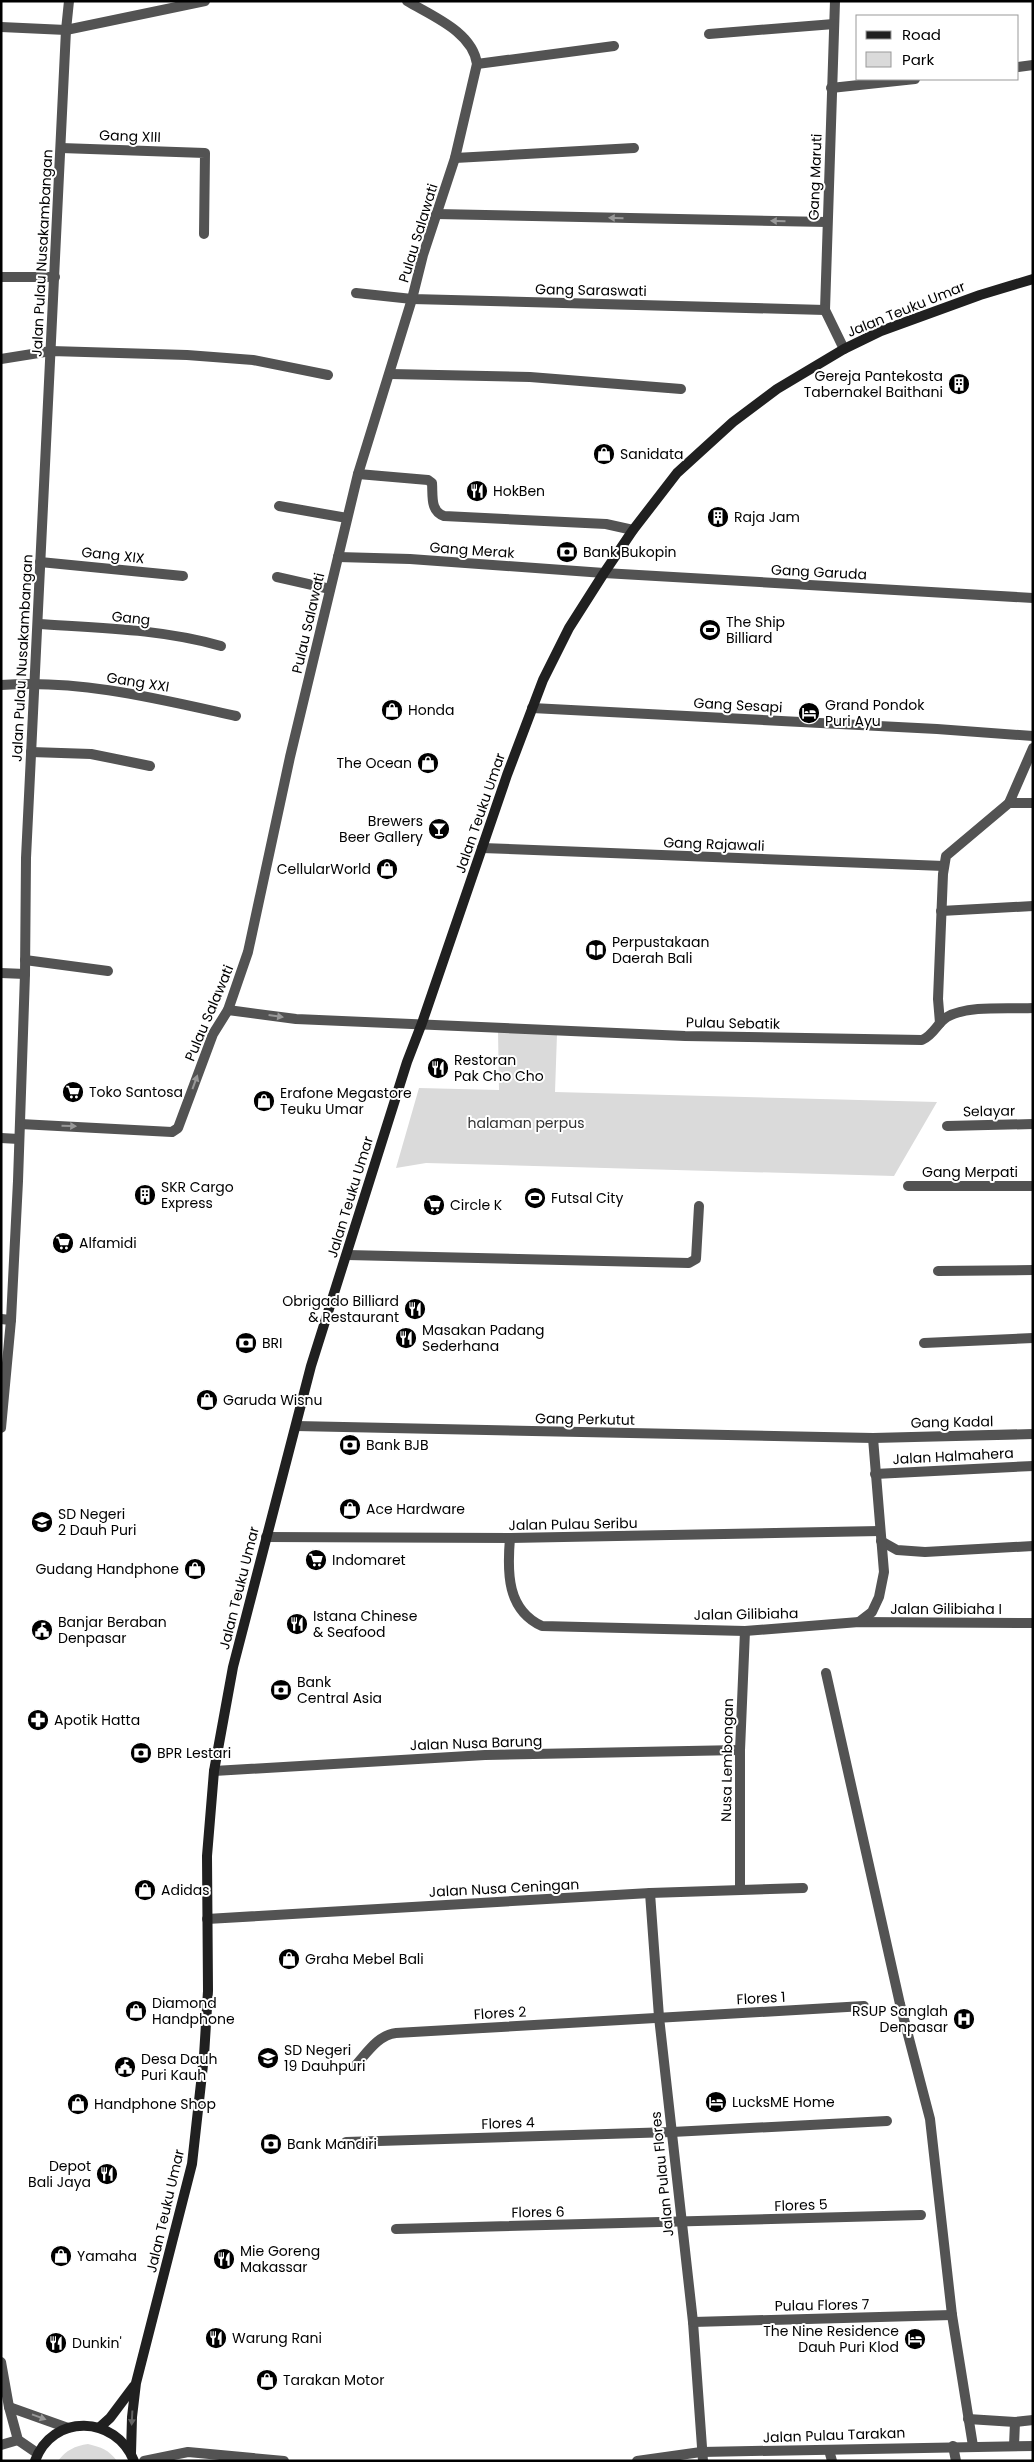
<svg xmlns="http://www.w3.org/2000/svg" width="1034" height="2462" font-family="Poppins,sans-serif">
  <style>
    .green { fill: #dadada }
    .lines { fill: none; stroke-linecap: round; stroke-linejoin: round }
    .minor { stroke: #535353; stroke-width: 10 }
    .tertiary { stroke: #535353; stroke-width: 10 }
    .secondary { stroke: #202020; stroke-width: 10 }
    .oneway { fill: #989898 }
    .oneway2 { fill: #636363 }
    .labels { text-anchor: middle; stroke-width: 4; stroke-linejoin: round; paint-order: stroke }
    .street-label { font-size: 14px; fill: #000; stroke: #fff }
    .poi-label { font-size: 14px; fill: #000; stroke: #fff; text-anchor: start }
    .park-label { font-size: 14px; fill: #313131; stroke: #fff }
  </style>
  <rect width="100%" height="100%" fill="#fff"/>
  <g class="green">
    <polygon points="498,1031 557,1034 555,1092 937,1102 894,1176 426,1163 396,1168 419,1088 499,1090"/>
    <path d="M88,2444C101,2447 109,2450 117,2461H58C66,2450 75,2446 88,2444Z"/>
  </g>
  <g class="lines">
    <g class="minor">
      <polyline points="835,1 825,310 844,349"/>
      <polyline points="66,30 69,1"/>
      <polyline points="709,34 834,24"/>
      <polyline points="477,64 614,46"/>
      <polyline points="1018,67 1033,65"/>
      <polyline points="831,88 915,79"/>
      <polyline points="61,148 205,153 204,234"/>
      <polyline points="455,158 634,148"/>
      <polyline points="436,214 827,222"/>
      <polyline points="1,277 55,277"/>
      <polyline points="356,293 412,299 825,310"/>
      <polyline points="1,359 51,351 187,355 253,360 328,375"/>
      <polyline points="390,374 530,377 681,389"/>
      <path d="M358,474L428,480L432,483C433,496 430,511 444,516L606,524L633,530"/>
      <polyline points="279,506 347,518"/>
      <polyline points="338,557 410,559 604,573 1033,598"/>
      <polyline points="40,562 183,576"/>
      <polyline points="277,577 330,589"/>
      <path d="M38,624C99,628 162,629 221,646"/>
      <path d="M1,685C80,679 159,699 236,716"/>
      <polyline points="532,708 937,729 1033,736"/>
      <polyline points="31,752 91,754 150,766"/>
      <polyline points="1009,803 1033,803"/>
      <polyline points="482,848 944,866"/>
      <polyline points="941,911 1033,906"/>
      <polyline points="25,960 108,971"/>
      <polyline points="1,973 25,974"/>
      <path d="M228,1010L296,1019L685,1036L922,1040C934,1035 937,1023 947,1017C968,1005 1009,1009 1033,1008"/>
      <polyline points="940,1023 938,999 943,874 946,856 1009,803 1033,748"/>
      <path d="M20,1124L172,1132L178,1128L213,1034L228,1010L248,952L290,757L358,474L412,299L423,255L455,158L477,64C473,32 432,16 407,1"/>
      <polyline points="947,1126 1033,1124"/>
      <polyline points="1,1138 19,1139"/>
      <polyline points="908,1186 1033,1186"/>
      <polyline points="347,1255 689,1263 696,1259 699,1206"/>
      <polyline points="938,1271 1033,1270"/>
      <polyline points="1,1319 11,1320"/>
      <polyline points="924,1343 1033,1338"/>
      <polyline points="296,1426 873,1438 1033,1434"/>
      <polyline points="875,1474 1033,1466"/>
      <polyline points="266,1537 510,1538 880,1531"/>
      <path d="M510,1538C507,1573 507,1610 542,1626L745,1631L859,1622L1033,1623"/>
      <polyline points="881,1541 897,1550 925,1552 1033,1546"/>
      <polyline points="859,1622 872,1612 879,1597 884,1572 873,1438"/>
      <polyline points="826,1673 900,2004 930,2119 952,2315 973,2446"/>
      <polyline points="214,1771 485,1755 740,1750"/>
      <polyline points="740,1889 740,1750 745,1631"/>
      <polyline points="650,1893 659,2017 693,2322 703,2461"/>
      <polyline points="207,1919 650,1893 803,1888"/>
      <path d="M355,2066C367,2053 378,2035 396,2033L864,2006"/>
      <polyline points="346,2142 672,2132 887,2121"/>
      <polyline points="396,2229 921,2215"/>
      <polyline points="693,2322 952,2315"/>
      <polyline points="968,2419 1015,2422 1033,2420"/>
      <polyline points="953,2446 956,2461"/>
      <polyline points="1014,2446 1015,2422"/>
      <polyline points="829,2450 832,2461"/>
    </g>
    <g class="tertiary">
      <polyline points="1,27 66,30 205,1"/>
      <polyline points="1,1428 11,1320 18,1181 25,974 26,858 66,30"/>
      <polyline points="1,2362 9,2407 18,2440 37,2453"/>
      <polyline points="9,2407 68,2428"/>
      <polyline points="1,2445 18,2440"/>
      <polyline points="144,2461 188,2452 284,2461"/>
      <polyline points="637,2461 701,2452 1033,2446"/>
    </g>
    <g class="secondary">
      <polyline points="100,2427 110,2418 134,2386"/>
      <polyline points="131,2453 132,2417 136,2383 192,2164 204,2056 208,1991 207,1856 214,1771 233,1667 311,1366 407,1062 422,1023 507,775 543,680 569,628 604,573 633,530 677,473 733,422 777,389 844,349 881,331 980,295 1033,279"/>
      <path d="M35,2461C52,2413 116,2415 134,2461"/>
    </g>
  </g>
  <defs><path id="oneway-solid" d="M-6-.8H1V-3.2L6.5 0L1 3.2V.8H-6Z" transform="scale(1.25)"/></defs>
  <g class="oneway">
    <use href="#oneway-solid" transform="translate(616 218) rotate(-179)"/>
    <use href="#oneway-solid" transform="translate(778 221) rotate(-179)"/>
    <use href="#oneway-solid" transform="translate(276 1016) rotate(8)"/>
    <use href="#oneway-solid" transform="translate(195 1082) rotate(-70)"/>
    <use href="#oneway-solid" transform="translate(69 1126) rotate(2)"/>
    <use href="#oneway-solid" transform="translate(39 2417) rotate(20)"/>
  </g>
  <use class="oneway2" href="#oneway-solid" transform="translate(132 2418) rotate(93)"/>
  <defs>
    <g id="building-disc" transform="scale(1.125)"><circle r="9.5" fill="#000" stroke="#fff"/><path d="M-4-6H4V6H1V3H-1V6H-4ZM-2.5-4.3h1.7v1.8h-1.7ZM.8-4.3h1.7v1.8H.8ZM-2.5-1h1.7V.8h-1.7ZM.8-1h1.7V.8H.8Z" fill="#fff"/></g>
    <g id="shop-disc" transform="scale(1.125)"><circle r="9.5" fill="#000" stroke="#fff"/><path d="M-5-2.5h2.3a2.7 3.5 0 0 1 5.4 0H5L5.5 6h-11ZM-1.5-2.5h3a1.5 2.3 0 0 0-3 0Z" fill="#fff"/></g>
    <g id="restaurant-disc" transform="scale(1.125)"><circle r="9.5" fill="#000" stroke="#fff"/><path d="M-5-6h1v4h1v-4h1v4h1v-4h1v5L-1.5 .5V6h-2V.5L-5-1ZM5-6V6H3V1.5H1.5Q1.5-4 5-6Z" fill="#fff"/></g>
    <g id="bank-disc" transform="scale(1.125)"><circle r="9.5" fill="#000" stroke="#fff"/><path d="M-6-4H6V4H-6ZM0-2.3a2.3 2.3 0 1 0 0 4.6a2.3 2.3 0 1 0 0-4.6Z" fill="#fff"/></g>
    <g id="stadium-disc" transform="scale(1.125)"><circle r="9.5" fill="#000" stroke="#fff"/><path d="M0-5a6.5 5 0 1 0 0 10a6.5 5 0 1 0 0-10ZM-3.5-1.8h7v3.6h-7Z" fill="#fff"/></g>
    <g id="hotel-disc" transform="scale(1.125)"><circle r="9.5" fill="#000" stroke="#fff"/><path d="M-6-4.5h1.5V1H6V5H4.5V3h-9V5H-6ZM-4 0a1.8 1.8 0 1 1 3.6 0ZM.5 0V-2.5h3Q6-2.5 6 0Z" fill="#fff"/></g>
    <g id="bar-disc" transform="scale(1.125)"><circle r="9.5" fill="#000" stroke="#fff"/><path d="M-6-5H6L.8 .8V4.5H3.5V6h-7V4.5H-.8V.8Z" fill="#fff"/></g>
    <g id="library-disc" transform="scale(1.125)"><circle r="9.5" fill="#000" stroke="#fff"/><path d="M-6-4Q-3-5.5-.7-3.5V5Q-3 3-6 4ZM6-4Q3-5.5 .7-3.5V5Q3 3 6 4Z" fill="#fff"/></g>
    <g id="supermarket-disc" transform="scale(1.125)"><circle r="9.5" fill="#000" stroke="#fff"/><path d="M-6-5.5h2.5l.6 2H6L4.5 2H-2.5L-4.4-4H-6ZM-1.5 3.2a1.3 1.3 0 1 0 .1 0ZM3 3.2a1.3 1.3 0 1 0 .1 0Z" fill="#fff"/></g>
    <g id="school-disc" transform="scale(1.125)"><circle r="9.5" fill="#000" stroke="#fff"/><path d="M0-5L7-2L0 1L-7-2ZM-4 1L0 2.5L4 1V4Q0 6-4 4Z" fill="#fff"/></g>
    <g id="civic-disc" transform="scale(1.125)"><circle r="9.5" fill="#000" stroke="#fff"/><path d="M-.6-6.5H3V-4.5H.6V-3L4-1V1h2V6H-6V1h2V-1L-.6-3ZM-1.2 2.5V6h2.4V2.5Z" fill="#fff"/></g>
    <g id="pharmacy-disc" transform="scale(1.125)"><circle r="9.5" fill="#000" stroke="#fff"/><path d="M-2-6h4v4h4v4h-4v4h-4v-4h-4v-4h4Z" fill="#fff"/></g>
    <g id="hospital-disc" transform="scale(1.125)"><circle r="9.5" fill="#000" stroke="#fff"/><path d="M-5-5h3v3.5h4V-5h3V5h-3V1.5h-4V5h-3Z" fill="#fff"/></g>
  </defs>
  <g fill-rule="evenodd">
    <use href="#building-disc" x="959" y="384"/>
    <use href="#shop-disc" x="604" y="454"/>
    <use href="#restaurant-disc" x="477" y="491"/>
    <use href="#building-disc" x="718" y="517"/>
    <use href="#bank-disc" x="567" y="552"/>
    <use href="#stadium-disc" x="710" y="630"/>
    <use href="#shop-disc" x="392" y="710"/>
    <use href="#hotel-disc" x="809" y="713"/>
    <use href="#shop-disc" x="428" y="763"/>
    <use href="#bar-disc" x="439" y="829"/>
    <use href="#shop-disc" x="387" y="869"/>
    <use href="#library-disc" x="596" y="950"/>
    <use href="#restaurant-disc" x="438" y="1068"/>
    <use href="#supermarket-disc" x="73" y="1092"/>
    <use href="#shop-disc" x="264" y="1101"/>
    <use href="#building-disc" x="145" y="1195"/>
    <use href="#stadium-disc" x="535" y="1198"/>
    <use href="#supermarket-disc" x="434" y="1205"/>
    <use href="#supermarket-disc" x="63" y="1243"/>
    <use href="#restaurant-disc" x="415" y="1309"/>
    <use href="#restaurant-disc" x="406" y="1338"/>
    <use href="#bank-disc" x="246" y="1343"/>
    <use href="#shop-disc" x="207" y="1400"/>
    <use href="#bank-disc" x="350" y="1445"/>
    <use href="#shop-disc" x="350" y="1509"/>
    <use href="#school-disc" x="42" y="1522"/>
    <use href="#supermarket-disc" x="316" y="1560"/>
    <use href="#shop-disc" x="195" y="1569"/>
    <use href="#restaurant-disc" x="297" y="1624"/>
    <use href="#civic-disc" x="42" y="1630"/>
    <use href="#bank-disc" x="281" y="1690"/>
    <use href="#pharmacy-disc" x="38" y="1720"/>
    <use href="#bank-disc" x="141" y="1753"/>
    <use href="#shop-disc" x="145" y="1890"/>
    <use href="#shop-disc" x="289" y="1959"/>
    <use href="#shop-disc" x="136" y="2011"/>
    <use href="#hospital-disc" x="964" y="2019"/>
    <use href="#school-disc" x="268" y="2058"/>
    <use href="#civic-disc" x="125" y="2067"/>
    <use href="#hotel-disc" x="716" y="2102"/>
    <use href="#shop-disc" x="78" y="2104"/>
    <use href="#bank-disc" x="271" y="2144"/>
    <use href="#restaurant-disc" x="107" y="2174"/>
    <use href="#shop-disc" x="61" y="2256"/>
    <use href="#restaurant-disc" x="224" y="2259"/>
    <use href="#restaurant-disc" x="216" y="2338"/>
    <use href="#hotel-disc" x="915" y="2339"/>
    <use href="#restaurant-disc" x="56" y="2343"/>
    <use href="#shop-disc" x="267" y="2380"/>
  </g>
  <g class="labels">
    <g class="street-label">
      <text transform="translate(130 136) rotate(2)" y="5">Gang XIII</text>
      <text transform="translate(815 177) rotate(-88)" y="5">Gang Maruti</text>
      <text transform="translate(418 233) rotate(-73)" y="5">Pulau Salawati</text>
      <text transform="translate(42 253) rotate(-87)" y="5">Jalan Pulau Nusakambangan</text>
      <text transform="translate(591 290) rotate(1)" y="5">Gang Saraswati</text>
      <text transform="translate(906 309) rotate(-22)" y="5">Jalan Teuku Umar</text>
      <text transform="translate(472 550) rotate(4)" y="5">Gang Merak</text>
      <text transform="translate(113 555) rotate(6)" y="5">Gang XIX</text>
      <text transform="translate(819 572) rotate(3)" y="5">Gang Garuda</text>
      <text transform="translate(131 618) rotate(6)" y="5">Gang</text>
      <text transform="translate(308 623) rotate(-77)" y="5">Pulau Salawati</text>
      <text transform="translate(22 658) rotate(-87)" y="5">Jalan Pulau Nusakambangan</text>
      <text transform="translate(138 682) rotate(9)" y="5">Gang XXI</text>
      <text transform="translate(738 705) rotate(3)" y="5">Gang Sesapi</text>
      <text transform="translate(480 813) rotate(-71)" y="5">Jalan Teuku Umar</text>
      <text transform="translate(714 844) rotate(2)" y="5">Gang Rajawali</text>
      <text transform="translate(209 1013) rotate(-67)" y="5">Pulau Salawati</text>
      <text transform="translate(733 1023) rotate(1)" y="5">Pulau Sebatik</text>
      <text transform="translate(989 1111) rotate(-1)" y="5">Selayar</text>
      <text x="970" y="1177">Gang Merpati</text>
      <text transform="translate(350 1197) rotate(-73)" y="5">Jalan Teuku Umar</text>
      <text transform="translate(585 1419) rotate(1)" y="5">Gang Perkutut</text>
      <text transform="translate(952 1422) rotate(-1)" y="5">Gang Kadal</text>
      <text transform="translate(953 1456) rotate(-3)" y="5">Jalan Halmahera</text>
      <text transform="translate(573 1524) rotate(-1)" y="5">Jalan Pulau Seribu</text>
      <text transform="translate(239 1588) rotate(-76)" y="5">Jalan Teuku Umar</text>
      <text x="946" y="1614">Jalan Gilibiaha I</text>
      <text transform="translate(746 1614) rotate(-1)" y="5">Jalan Gilibiaha</text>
      <text transform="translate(476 1743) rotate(-2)" y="5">Jalan Nusa Barung</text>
      <text transform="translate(727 1760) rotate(-89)" y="5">Nusa Lembongan</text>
      <text transform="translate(504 1888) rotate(-3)" y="5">Jalan Nusa Ceningan</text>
      <text transform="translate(761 1998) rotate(-3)" y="5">Flores 1</text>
      <text transform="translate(500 2013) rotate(-3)" y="5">Flores 2</text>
      <text transform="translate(508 2123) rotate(-2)" y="5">Flores 4</text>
      <text transform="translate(662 2174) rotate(-96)" y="5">Jalan Pulau Flores</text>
      <text transform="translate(801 2205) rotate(-2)" y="5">Flores 5</text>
      <text transform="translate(165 2211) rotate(-77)" y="5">Jalan Teuku Umar</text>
      <text transform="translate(538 2212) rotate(-1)" y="5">Flores 6</text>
      <text transform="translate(822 2305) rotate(-1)" y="5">Pulau Flores 7</text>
      <text transform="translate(834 2435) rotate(-2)" y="5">Jalan Pulau Tarakan</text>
    </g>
    <g class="poi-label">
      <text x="943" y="381" text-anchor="end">Gereja Pantekosta<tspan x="943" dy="16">Tabernakel Baithani</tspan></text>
      <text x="620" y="459">Sanidata</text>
      <text x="493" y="496">HokBen</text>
      <text x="734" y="522">Raja Jam</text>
      <text x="583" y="557">Bank Bukopin</text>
      <text x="726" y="627">The Ship<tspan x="726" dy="16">Billiard</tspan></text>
      <text x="825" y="710">Grand Pondok<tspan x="825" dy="16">Puri Ayu</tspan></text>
      <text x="408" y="715">Honda</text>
      <text x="412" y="768" text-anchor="end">The Ocean</text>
      <text x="423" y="826" text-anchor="end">Brewers<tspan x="423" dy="16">Beer Gallery</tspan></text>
      <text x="371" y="874" text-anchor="end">CellularWorld</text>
      <text x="612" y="947">Perpustakaan<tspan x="612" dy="16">Daerah Bali</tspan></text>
      <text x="454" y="1065">Restoran<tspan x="454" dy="16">Pak Cho Cho</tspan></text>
      <text x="89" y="1097">Toko Santosa</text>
      <text x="280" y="1098">Erafone Megastore<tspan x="280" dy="16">Teuku Umar</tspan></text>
      <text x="161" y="1192">SKR Cargo<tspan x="161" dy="16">Express</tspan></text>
      <text x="551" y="1203">Futsal City</text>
      <text x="450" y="1210">Circle K</text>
      <text x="79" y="1248">Alfamidi</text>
      <text x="399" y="1306" text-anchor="end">Obrigado Billiard<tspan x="399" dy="16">&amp; Restaurant</tspan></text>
      <text x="422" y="1335">Masakan Padang<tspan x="422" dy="16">Sederhana</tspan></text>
      <text x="262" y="1348">BRI</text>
      <text x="223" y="1405">Garuda Wisnu</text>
      <text x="366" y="1450">Bank BJB</text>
      <text x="366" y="1514">Ace Hardware</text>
      <text x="58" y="1519">SD Negeri<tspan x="58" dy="16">2 Dauh Puri</tspan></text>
      <text x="332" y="1565">Indomaret</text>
      <text x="179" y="1574" text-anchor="end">Gudang Handphone</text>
      <text x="313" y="1621">Istana Chinese<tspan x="313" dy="16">&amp; Seafood</tspan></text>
      <text x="58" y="1627">Banjar Beraban<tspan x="58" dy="16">Denpasar</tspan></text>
      <text x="297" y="1687">Bank<tspan x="297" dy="16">Central Asia</tspan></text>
      <text x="54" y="1725">Apotik Hatta</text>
      <text x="157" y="1758">BPR Lestari</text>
      <text x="161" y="1895">Adidas</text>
      <text x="305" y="1964">Graha Mebel Bali</text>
      <text x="152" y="2008">Diamond<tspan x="152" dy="16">Handphone</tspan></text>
      <text x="948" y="2016" text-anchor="end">RSUP Sanglah<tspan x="948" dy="16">Denpasar</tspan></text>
      <text x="284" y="2055">SD Negeri<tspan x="284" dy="16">19 Dauhpuri</tspan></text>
      <text x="141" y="2064">Desa Dauh<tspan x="141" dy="16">Puri Kauh</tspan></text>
      <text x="732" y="2107">LucksME Home</text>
      <text x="94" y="2109">Handphone Shop</text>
      <text x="287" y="2149">Bank Mandiri</text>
      <text x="91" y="2171" text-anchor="end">Depot<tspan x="91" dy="16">Bali Jaya</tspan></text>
      <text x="240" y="2256">Mie Goreng<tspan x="240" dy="16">Makassar</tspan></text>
      <text x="77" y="2261">Yamaha</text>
      <text x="899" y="2336" text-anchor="end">The Nine Residence<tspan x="899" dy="16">Dauh Puri Klod</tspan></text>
      <text x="232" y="2343">Warung Rani</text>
      <text x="72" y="2348">Dunkin'</text>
      <text x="283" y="2385">Tarakan Motor</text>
    </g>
    <g class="park-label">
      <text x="526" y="1128">halaman perpus</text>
    </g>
  </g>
  <rect width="1034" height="2462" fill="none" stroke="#000000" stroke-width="5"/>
  <rect x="856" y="15" width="162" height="65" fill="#ffffff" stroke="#999999"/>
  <rect x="866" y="31" width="25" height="8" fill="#202020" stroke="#999999"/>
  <text x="902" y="40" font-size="15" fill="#000000">Road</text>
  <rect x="866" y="52" width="25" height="15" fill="#dadada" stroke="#999999"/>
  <text x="902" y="65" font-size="15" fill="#000000">Park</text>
</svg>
